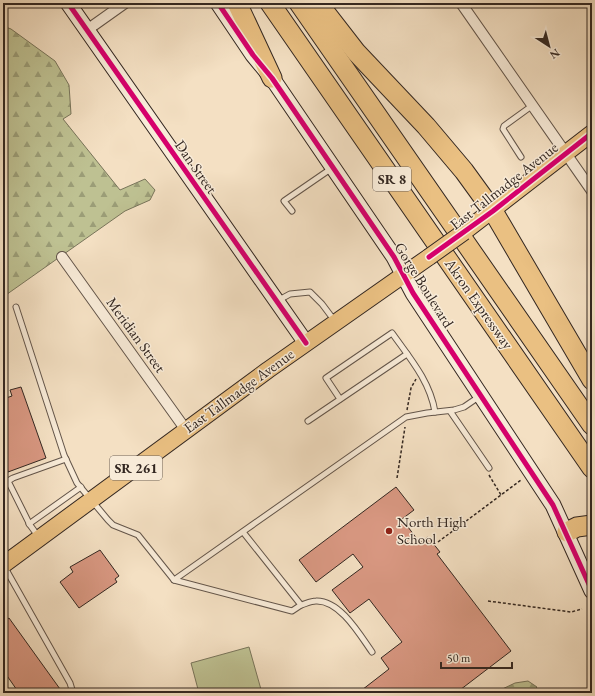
<svg xmlns="http://www.w3.org/2000/svg" width="595" height="696" font-family="'EB Garamond',serif">
  <style>
    .forest { fill: url(#forest-firs); stroke: #78745a }
    .park { fill: #bec192; stroke: #78745a }
    .building { fill: #d99882; stroke: #332721 }
    .lines { fill: none; stroke-linecap: round; stroke-linejoin: round }
    .lane-casing { stroke: #63554a; stroke-width: 7 }
    .street-casing { stroke: #63554a; stroke-width: 12 }
    .secondary-casing { stroke: #332721; stroke-width: 17 }
    .primary-casing { stroke: #332721; stroke-width: 18 }
    .highway-casing { stroke: #332721; stroke-width: 21 }
    .path { stroke: #332721; stroke-width: 1.5; stroke-dasharray: 3 2; stroke-linecap: butt }
    .lane { stroke: #f8ebd8; stroke-width: 5 }
    .street { stroke: #f8ebd8; stroke-width: 10 }
    .secondary { stroke: #f8ebd8; stroke-width: 15 }
    .primary { stroke: #eac082; stroke-width: 16 }
    .highway { stroke: #eac082; stroke-width: 19 }
    .primary-bridge-casing { stroke: #332721; stroke-width: 18; stroke-linecap: butt }
    .primary-bridge { stroke: #eac082; stroke-width: 16 }
    .cycleway-casing { stroke: #f8ebd8; stroke-width: 8 }
    .cycleway { stroke: #d6006c; stroke-width: 5 }
    .poi-dot { fill: #8f2418; stroke: #f8ebd8; stroke-width: 1.5 }
    .labels { text-anchor: middle; stroke-width: 3; stroke-linejoin: round; paint-order: stroke }
    .shield { fill: #f8ebd8; stroke: #6e6258; stroke-width: 1 }
    .shield-label { font-size: 14px; font-weight: bold; fill: #332721 }
    .street-label { font-size: 15px; fill: #332721; stroke: #f8ebd8 }
    .poi-label { font-size: 15px; fill: #332721; stroke: #f8ebd8; text-anchor: start }
  </style>
  <defs>
    <pattern id="forest-firs" width="22" height="20" patternUnits="userSpaceOnUse"><rect width="22" height="20" fill="#bec192"/><path d="M5 1l3.5 6h-7zM16 11l3.5 6h-7z" fill="#9b9d77"/></pattern>
  </defs>
  <rect width="100%" height="100%" fill="#f4e0c3"/>
  <filter id="stains"><feTurbulence type="fractalNoise" baseFrequency=".005" numOctaves="4"/><feColorMatrix values="0 0 0 0 .2 0 0 0 0 .09 0 0 0 0 .02 0 0 0 .5 -.17"/></filter>
  <radialGradient id="worn" r=".72"><stop offset=".6" stop-color="#630" stop-opacity="0"/><stop offset="1" stop-color="#630" stop-opacity=".3"/></radialGradient>
  <g class="forest">
    <polygon points="3,26 11,29 55,61 69,85 71,114 63,119 120,190 145,179 155,190 150,200 125,211 3,297"/>
    <polygon points="528,681 537,687 532,693 494,693 515,683"/>
  </g>
  <polygon class="park" points="249,647 262,693 199,693 191,663"/>
  <g class="building">
    <polygon points="21,387 46,458 8,472 7,467 3,468 3,399 12,396 10,390"/>
    <polygon points="396,487 414,510 402,519 420,543 428,537 440,552 437,554 511,651 456,693 358,693 389,669 381,658 402,642 369,599 350,613 332,590 363,567 353,554 316,582 299,560"/>
    <polygon points="100,550 119,576 115,579 117,582 79,608 60,582 73,572 70,567"/>
    <polygon points="9,618 60,689 54,693 19,693 3,670 3,622"/>
  </g>
  <g class="lines">
    <g class="lane-casing">
      <g id="lane">
        <polyline points="521,157 503,129 504,126 533,105"/>
        <polyline points="292,211 284,201 332,168"/>
        <polyline points="279,300 290,294 310,292 322,304 334,320"/>
        <polyline points="16,307 64,455 77,483 108,520 113,525 138,535 174,580 406,417 427,413 454,410 464,407 480,396"/>
        <path d="M340,399L326,378L392,333C409,357 430,381 435,412"/>
        <polyline points="450,411 489,468"/>
        <polyline points="308,421 407,354"/>
        <polyline points="29,524 81,487"/>
        <polyline points="38,536 30,525 8,481 13,478 66,459"/>
        <polyline points="4,566 70,683 73,693"/>
        <polyline points="174,580 292,611 301,605 243,532"/>
        <path d="M301,605C305,604 311,601 316,601C340,600 360,635 372,652"/>
      </g>
    </g>
    <g class="street-casing">
      <g id="street">
        <polyline points="461,3 592,191"/>
        <polyline points="87,30 125,3"/>
        <polyline points="62,257 186,430"/>
      </g>
    </g>
    <g class="secondary-casing">
      <g id="secondary">
        <polyline points="68,3 306,343"/>
        <polyline points="218,3 253,55 272,78 394,257 413,293 553,505 592,591"/>
      </g>
    </g>
    <g class="primary-casing">
      <g id="primary">
        <polyline points="464,232 592,133"/>
        <polyline points="3,565 268,370 429,257"/>
      </g>
    </g>
    <g class="highway-casing">
      <g id="highway">
        <polyline points="237,3 272,78"/>
        <polyline points="270,3 592,468"/>
        <polyline points="299,3 592,425"/>
        <polyline points="318,3 356,52 426,126 464,171 493,211 592,380"/>
        <polyline points="567,532 577,527 592,525"/>
      </g>
    </g>
    <g class="path">
      <polyline points="407,410 411,388 416,379"/>
      <polyline points="489,475 501,495"/>
      <polyline points="397,478 405,427"/>
      <polyline points="434,545 521,480"/>
      <polyline points="488,601 571,612 582,609"/>
    </g>
    <use href="#lane" class="lane"/>
    <use href="#street" class="street"/>
    <use href="#secondary" class="secondary"/>
    <use href="#primary" class="primary"/>
    <use href="#highway" class="highway"/>
    <g class="primary-bridge-casing">
      <polyline id="primary-bridge" points="429,257 464,232"/>
    </g>
    <use href="#primary-bridge" class="primary-bridge"/>
    <g class="cycleway-casing">
      <g id="cycleway">
        <polyline points="68,3 306,343"/>
        <polyline points="218,3 253,55 272,78 394,257 413,293 553,505 592,591"/>
        <polyline points="429,257 493,211 592,133"/>
      </g>
    </g>
    <use href="#cycleway" class="cycleway"/>
  </g>
  <circle class="poi-dot" cx="389" cy="531" r="4"/>
  <g class="labels">
    <g class="shield">
      <rect x="373" y="167" width="38" height="24" rx="3"/>
      <rect x="110" y="456" width="52" height="24" rx="3"/>
    </g>
    <g class="shield-label">
      <text x="392" y="184">SR 8</text>
      <text x="136" y="473">SR 261</text>
    </g>
    <g class="street-label">
      <text transform="translate(196 167) rotate(55)" y="5">Dan Street</text>
      <text transform="translate(504 186) rotate(-38)" y="5">East Tallmadge Avenue</text>
      <text transform="translate(424 285) rotate(58)" y="5">Gorge Boulevard</text>
      <text transform="translate(479 304) rotate(55)" y="5">Akron Expressway</text>
      <text transform="translate(136 335) rotate(54)" y="5">Meridian Street</text>
      <text transform="translate(239 391) rotate(-36)" y="5">East Tallmadge Avenue</text>
    </g>
    <g class="poi-label">
      <text x="397" y="527">North High<tspan x="397" dy="17">School</tspan></text>
    </g>
  </g>
  <rect width="595" height="696" fill="none" stroke="#f4e0c3" stroke-width="16"/>
  <rect x="4" y="4" width="587" height="688" fill="none" stroke="#332721" stroke-width="2"/>
  <rect x="8" y="8" width="579" height="680" fill="none" stroke="#332721"/>
  <g transform="translate(549 46) rotate(144)" stroke="#f8ebd8" stroke-width="3" paint-order="stroke">
  <path d="M0-3L7 15L0 10L-7 15Z" fill="#332721"/>
  <text y="-6" font-size="11" font-weight="bold" text-anchor="middle" fill="#332721">N</text>
  </g>
  <path d="M441 662v6h71v-6" fill="none" stroke="#332721" stroke-width="2"/>
  <text x="447" y="662" font-size="12" fill="#332721" stroke="#f8ebd8" stroke-width="3" paint-order="stroke">50 m</text>
  <rect width="100%" height="100%" filter="url(#stains)"/>
  <rect width="100%" height="100%" fill="url(#worn)"/>
</svg>
